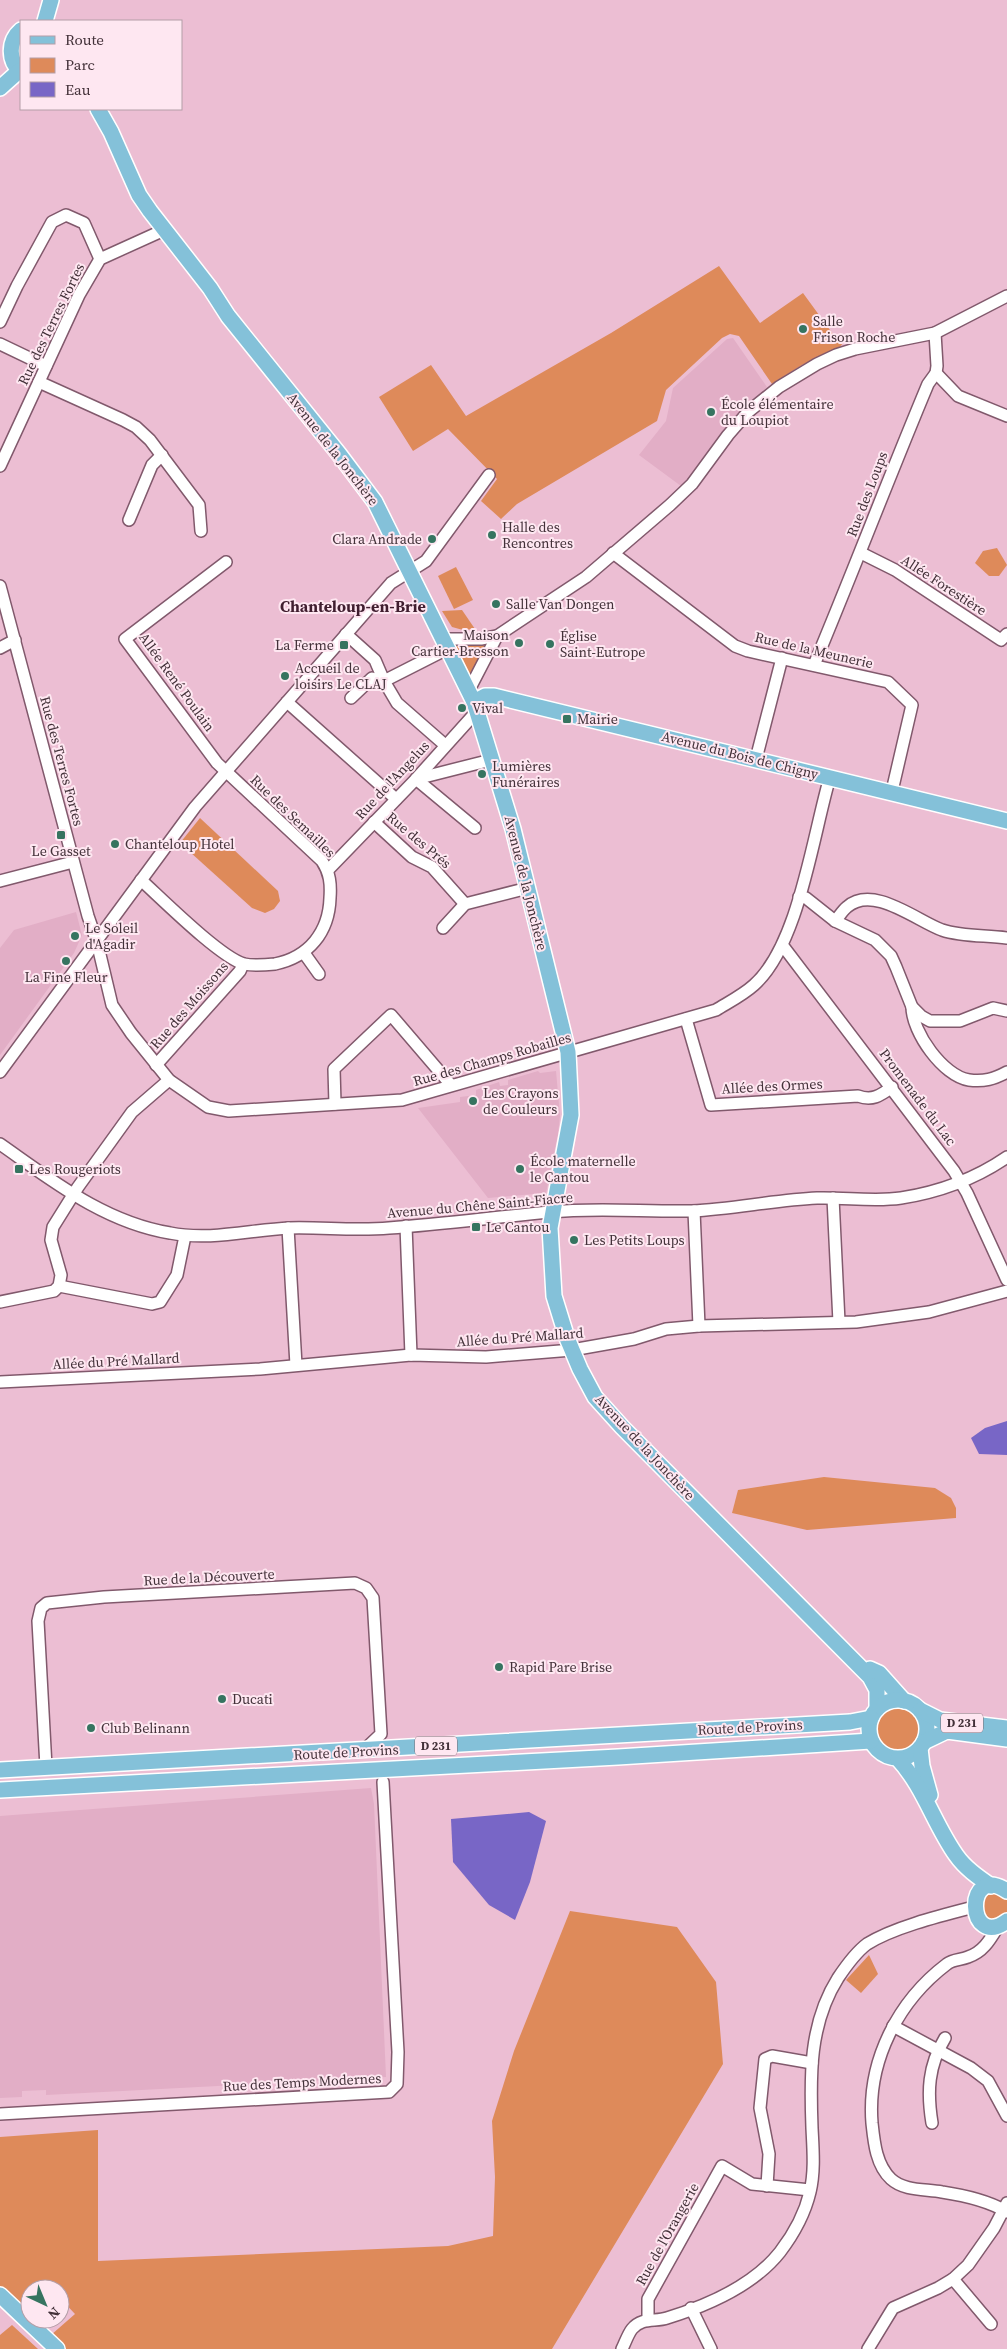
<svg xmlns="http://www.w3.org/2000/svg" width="1007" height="2349" font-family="'Source Serif 4',serif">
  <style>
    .built { fill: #e2aec6 }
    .green { fill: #de8a5a }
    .water { fill: #7866c6 }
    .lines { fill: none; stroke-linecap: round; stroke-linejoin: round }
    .minor-casing { stroke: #81596c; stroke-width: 14 }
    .major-casing { stroke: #fff; stroke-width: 18 }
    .minor { stroke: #fff; stroke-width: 11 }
    .major { stroke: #84c1d9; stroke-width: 15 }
    .poi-dot { fill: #367460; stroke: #fee7f1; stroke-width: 2 }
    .labels { text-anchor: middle; stroke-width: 4; stroke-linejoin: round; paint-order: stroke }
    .shield { fill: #fee7f1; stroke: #7b6870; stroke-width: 1 }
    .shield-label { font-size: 12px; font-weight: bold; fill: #433139 }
    .poi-label { font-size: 14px; fill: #433139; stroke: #fee7f1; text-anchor: start }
    .street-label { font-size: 14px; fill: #433139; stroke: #fee7f1 }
    .quarter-label { font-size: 16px; font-weight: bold; fill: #401e2f; stroke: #fee7f1 }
  </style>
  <rect width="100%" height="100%" fill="#ecbed3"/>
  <g class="built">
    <polygon points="733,338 767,387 731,423 685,484 681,486 639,455 666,421 673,388 727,339"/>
    <polygon points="76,912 82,935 74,953 0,1055 0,948 14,930"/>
    <polygon points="538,1071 540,1073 556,1071 560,1116 558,1134 546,1193 488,1198 418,1108 460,1102 460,1097 476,1095 476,1090 499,1082 500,1086 508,1085 508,1080"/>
    <polygon points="371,1788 374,1804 386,2077 46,2095 46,2090 22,2091 22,2097 0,2098 0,1816"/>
  </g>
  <g class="green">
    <polygon points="719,266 760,323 803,293 838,341 845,341 838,349 802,365 772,384 739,336 730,334 722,338 666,390 657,421 517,504 501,519 481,501 497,479 448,429 413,451 379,397 431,365 466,416 611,333"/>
    <polygon points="997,548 1007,565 999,576 989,576 975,563 983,551"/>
    <polygon points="456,567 473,600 454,609 438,576"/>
    <polygon points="462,610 475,629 463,630 452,627 442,611"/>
    <polygon points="458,644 486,644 488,646 471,681 454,647"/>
    <polygon points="200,818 278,891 280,901 274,909 265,913 252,908 180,843"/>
    <polygon points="824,1477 935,1488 951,1498 956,1508 956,1518 807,1530 732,1513 738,1490"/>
    <circle cx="898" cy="1729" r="24"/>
    <polygon points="990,1891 1007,1897 1007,1913 995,1920 986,1918 980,1901"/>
    <polygon points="570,1911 677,1927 716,1982 723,2064 552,2349 65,2349 51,2335 75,2314 60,2298 60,2289 30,2289 30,2312 0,2287 0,2137 98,2130 98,2261 448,2246 493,2236 495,2177 492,2121 514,2051"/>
    <polygon points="869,1955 878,1974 861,1993 846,1980"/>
    <polygon points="12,2325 38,2349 0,2349 0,2335"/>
  </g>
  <g class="water">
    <polygon points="1007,1421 1007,1455 979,1454 971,1438 985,1428"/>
    <polygon points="529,1812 546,1821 530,1882 515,1920 489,1905 453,1862 451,1819"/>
  </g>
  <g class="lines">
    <g class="minor-casing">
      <g id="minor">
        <polyline points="0,322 17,286 52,222 66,215 84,223 100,259"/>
        <polyline points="0,344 46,366"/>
        <polyline points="936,373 958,396 1007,416"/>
        <polyline points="39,382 123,420 136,427 150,440 199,505 201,531"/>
        <polyline points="0,466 79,295 100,259 164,230"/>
        <polyline points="129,520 152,465 162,455"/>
        <polyline points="613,553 735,646 748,651 888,682 912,705 892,791"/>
        <polyline points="861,553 895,570 1001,640 1007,634"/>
        <path d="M0,586L88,916L97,942L112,1005L131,1033L169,1080L208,1107L229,1111L402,1100L716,1010C729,1002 743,995 754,985C799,945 813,834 830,777"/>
        <polyline points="346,634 375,660 384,681 397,703 445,745"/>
        <polyline points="445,639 481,639 497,636 586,577 670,505 692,484 728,435 748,412 779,387 817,364 836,355 855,349 935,333 1007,296"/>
        <polyline points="0,648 15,640"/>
        <path d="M814,665C853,572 889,477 928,384L936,373L937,366L935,333"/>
        <polyline points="469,690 497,636"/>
        <polyline points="351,698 372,678 384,681 449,648"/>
        <polyline points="287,702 396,799"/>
        <polyline points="756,759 782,658"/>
        <polyline points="416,779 491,760"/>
        <polyline points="416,779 475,828"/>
        <polyline points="374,822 412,857 432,867 465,904"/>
        <polyline points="328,870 416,779 478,710"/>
        <path d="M141,880C163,900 220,957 244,964C254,966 265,965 275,964C309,957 329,932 330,898C331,884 330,873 322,861L217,763L125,639L226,562"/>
        <polyline points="0,881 73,862"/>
        <polyline points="799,897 806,898 835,921 875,940 891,956 896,967 912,1007 921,1016 930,1021 960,1021 993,1008 1007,1011"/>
        <path d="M835,921C839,917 842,911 847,907C873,884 917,921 942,930C963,937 986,935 1007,938"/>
        <polyline points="443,928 465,904 528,888"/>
        <polyline points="783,946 954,1171 967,1193 1007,1280"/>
        <polyline points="304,953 319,974"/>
        <path d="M912,1007C912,1032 943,1076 969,1080C984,1082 994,1079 1007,1072"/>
        <path d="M686,1019L711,1105L858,1096C872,1101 880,1096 892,1087"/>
        <polyline points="156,1065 240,971 243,964"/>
        <polyline points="0,1072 195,807 391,583 426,561 489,475"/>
        <polyline points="335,1104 334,1069 391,1015 451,1085"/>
        <path d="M0,1144C53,1181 104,1222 170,1233C210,1241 249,1230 289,1228C322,1227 356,1231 389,1228C443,1224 496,1217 550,1212C597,1207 645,1212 692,1211C733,1209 775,1200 817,1198C844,1197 874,1202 901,1198C939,1192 975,1179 1007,1157"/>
        <polyline points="833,1198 839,1322"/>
        <polyline points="694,1211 699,1326"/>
        <polyline points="406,1226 411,1355"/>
        <polyline points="288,1228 296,1365"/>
        <polyline points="59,1286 152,1304 160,1302 177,1275 185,1236"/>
        <polyline points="0,1302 54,1291 59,1286 61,1275 51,1240 53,1227 78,1187 132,1112 169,1080"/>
        <polyline points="0,1382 260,1369 411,1355 486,1357 572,1350 634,1339 666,1329 699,1326 856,1322 929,1312 1007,1291"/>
        <polyline points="46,1767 38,1621 41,1608 47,1603 104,1597 355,1583 366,1588 373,1598 381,1734 363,1751"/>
        <path d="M999,1925C991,1938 984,1952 968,1957C961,1960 953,1959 947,1964C898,2001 867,2061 872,2123C874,2142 876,2165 891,2179C904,2191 925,2189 942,2192C962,2195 989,2201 1007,2212"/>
        <polyline points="893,2026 971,2068 988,2081 1007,2116"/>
        <polyline points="0,2114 389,2092 397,2084 398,2052 383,1782"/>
        <path d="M932,2123C927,2092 928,2066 945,2038"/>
        <polyline points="767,2186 769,2154 760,2108 765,2059 772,2056 812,2063"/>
        <polyline points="953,2279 991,2324"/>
        <polyline points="691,2308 711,2349"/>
        <polyline points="648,2319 648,2299 722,2166 752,2184 810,2190"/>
        <path d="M622,2349C625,2343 628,2334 632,2329C642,2317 655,2322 667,2318C706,2306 754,2285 780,2252C793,2235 805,2213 810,2192C815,2171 813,2149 812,2128C810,2076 809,2024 838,1978C846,1966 855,1953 867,1944C894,1927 943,1915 974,1907"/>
        <polyline points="868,2349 893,2308 938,2288 953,2279 968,2265 994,2228 1007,2203"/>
      </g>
    </g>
    <g class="major-casing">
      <g id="major">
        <polyline points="45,21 51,0"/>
        <path d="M21,30C8,41 8,61 21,72"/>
        <polyline points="0,88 19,71"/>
        <polyline points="98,109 111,132 139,195 150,211 210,288 228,316 339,454 375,502 474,702 513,829 568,1052 571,1115 550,1228 554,1296 567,1338 580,1369 595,1397 622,1427 870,1677 877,1690 877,1709"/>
        <polyline points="474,702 485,696 494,696 1007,821"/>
        <polyline points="870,1669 879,1673 904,1701"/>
        <circle cx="898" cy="1729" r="29"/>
        <polyline points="920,1710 940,1720 1007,1728"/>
        <polyline points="924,1742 947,1731 1007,1739"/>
        <polyline points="920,1748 922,1766 930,1795"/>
        <path d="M898,1759C924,1787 934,1824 956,1855C965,1868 978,1877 991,1886"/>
        <polyline points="0,1770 850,1722 871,1718"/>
        <polyline points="0,1790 618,1757 871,1741"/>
        <path d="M1007,1891C964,1862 966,1951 1007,1921"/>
        <polyline points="0,2295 57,2349"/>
      </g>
    </g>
    <use href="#minor" class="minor"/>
    <use href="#major" class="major"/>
  </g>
  <g class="poi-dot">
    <circle cx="803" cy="329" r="5"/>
    <circle cx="711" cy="412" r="5"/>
    <circle cx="492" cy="535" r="5"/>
    <circle cx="432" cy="539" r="5"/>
    <circle cx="496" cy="604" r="5"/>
    <circle cx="519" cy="643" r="5"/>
    <circle cx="550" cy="644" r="5"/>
    <rect x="339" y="640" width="10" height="10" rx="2.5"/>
    <circle cx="285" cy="676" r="5"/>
    <circle cx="462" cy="708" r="5"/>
    <rect x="562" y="714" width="10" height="10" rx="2.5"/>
    <circle cx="482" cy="774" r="5"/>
    <rect x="56" y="830" width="10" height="10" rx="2.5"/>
    <circle cx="115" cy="844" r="5"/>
    <circle cx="75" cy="936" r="5"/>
    <circle cx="66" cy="961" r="5"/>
    <circle cx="473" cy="1101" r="5"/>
    <rect x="14" y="1164" width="10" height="10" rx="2.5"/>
    <circle cx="520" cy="1169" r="5"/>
    <rect x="471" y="1222" width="10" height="10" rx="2.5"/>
    <circle cx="574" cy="1240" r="5"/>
    <circle cx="499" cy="1667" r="5"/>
    <circle cx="222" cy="1699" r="5"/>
    <circle cx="91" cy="1728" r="5"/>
  </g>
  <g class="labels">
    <g class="shield">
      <rect x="941" y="1713.5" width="42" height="19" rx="4"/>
      <rect x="415" y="1736.5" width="42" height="19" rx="4"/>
    </g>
    <g class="shield-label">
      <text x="962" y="1727">D 231</text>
      <text x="436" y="1750">D 231</text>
    </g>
    <g class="poi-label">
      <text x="813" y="326">Salle<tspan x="813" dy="16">Frison Roche</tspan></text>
      <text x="721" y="409">École élémentaire<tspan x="721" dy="16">du Loupiot</tspan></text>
      <text x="502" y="532">Halle des<tspan x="502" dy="16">Rencontres</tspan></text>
      <text x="422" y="544" text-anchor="end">Clara Andrade</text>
      <text x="506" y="609">Salle Van Dongen</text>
      <text x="509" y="640" text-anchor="end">Maison<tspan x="509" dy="16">Cartier-Bresson</tspan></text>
      <text x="560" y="641">Église<tspan x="560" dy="16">Saint-Eutrope</tspan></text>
      <text x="334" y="650" text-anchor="end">La Ferme</text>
      <text x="295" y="673">Accueil de<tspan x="295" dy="16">loisirs Le CLAJ</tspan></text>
      <text x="472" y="713">Vival</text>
      <text x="577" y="724">Mairie</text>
      <text x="492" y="771">Lumières<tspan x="492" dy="16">Funéraires</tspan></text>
      <text x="125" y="849">Chanteloup Hotel</text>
      <text x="61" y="856" text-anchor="middle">Le Gasset</text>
      <text x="85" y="933">Le Soleil<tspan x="85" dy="16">d'Agadir</tspan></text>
      <text x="66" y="982" text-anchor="middle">La Fine Fleur</text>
      <text x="483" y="1098">Les Crayons<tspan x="483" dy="16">de Couleurs</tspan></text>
      <text x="530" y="1166">École maternelle<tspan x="530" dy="16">le Cantou</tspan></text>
      <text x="29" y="1174">Les Rougeriots</text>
      <text x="486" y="1232">Le Cantou</text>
      <text x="584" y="1245">Les Petits Loups</text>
      <text x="509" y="1672">Rapid Pare Brise</text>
      <text x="232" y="1704">Ducati</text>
      <text x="101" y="1733">Club Belinann</text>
    </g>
    <g class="street-label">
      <text transform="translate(51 324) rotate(-64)" y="5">Rue des Terres Fortes</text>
      <text transform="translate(333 449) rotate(52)" y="5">Avenue de la Jonchère</text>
      <text transform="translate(867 494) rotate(-69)" y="5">Rue des Loups</text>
      <text transform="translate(944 585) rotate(33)" y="5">Allée Forestière</text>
      <text transform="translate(814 650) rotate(13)" y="5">Rue de la Meunerie</text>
      <text transform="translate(177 682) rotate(54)" y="5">Allée René Poulain</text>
      <text transform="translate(740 755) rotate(14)" y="5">Avenue du Bois de Chigny</text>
      <text transform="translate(62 761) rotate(75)" y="5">Rue des Terres Fortes</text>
      <text transform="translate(392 780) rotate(-47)" y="5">Rue de l'Angelus</text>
      <text transform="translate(293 816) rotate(44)" y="5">Rue des Semailles</text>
      <text transform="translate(419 840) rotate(40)" y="5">Rue des Prés</text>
      <text transform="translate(526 883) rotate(76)" y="5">Avenue de la Jonchère</text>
      <text transform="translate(189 1005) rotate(-49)" y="5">Rue des Moissons</text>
      <text transform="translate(492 1059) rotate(-16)" y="5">Rue des Champs Robailles</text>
      <text transform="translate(772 1086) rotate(-3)" y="5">Allée des Ormes</text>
      <text transform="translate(918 1097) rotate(53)" y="5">Promenade du Lac</text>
      <text transform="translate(480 1205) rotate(-5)" y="5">Avenue du Chêne Saint-Fiacre</text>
      <text transform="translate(520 1337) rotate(-4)" y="5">Allée du Pré Mallard</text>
      <text transform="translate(116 1361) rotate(-3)" y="5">Allée du Pré Mallard</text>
      <text transform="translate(645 1447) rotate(47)" y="5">Avenue de la Jonchère</text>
      <text transform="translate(209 1577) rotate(-3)" y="5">Rue de la Découverte</text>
      <text transform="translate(750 1727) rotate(-3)" y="5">Route de Provins</text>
      <text transform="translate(346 1752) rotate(-3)" y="5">Route de Provins</text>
      <text transform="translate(302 2082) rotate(-3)" y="5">Rue des Temps Modernes</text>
      <text transform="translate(667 2234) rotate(-61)" y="5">Rue de l'Orangerie</text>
    </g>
    <g class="quarter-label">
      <text x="353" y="612">Chanteloup-en-Brie</text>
    </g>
  </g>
  <rect x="20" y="20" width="162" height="90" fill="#fee7f1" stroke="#b39ea7"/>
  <rect x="30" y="36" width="25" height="8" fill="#84c1d9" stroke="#b39ea7"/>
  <text x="65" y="45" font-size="15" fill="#433139">Route</text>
  <rect x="30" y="58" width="25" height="15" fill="#de8a5a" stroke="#b39ea7"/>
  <text x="65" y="70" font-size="15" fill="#433139">Parc</text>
  <rect x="30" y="82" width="25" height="15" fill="#7866c6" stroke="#b39ea7"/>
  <text x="65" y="95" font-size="15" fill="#433139">Eau</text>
  <g transform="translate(45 2304) rotate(136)"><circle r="24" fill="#fee7f1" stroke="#b39ea7"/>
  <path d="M0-4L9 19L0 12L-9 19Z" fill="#367460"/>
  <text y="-8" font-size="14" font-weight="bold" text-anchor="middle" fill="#433139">N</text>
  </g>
</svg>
